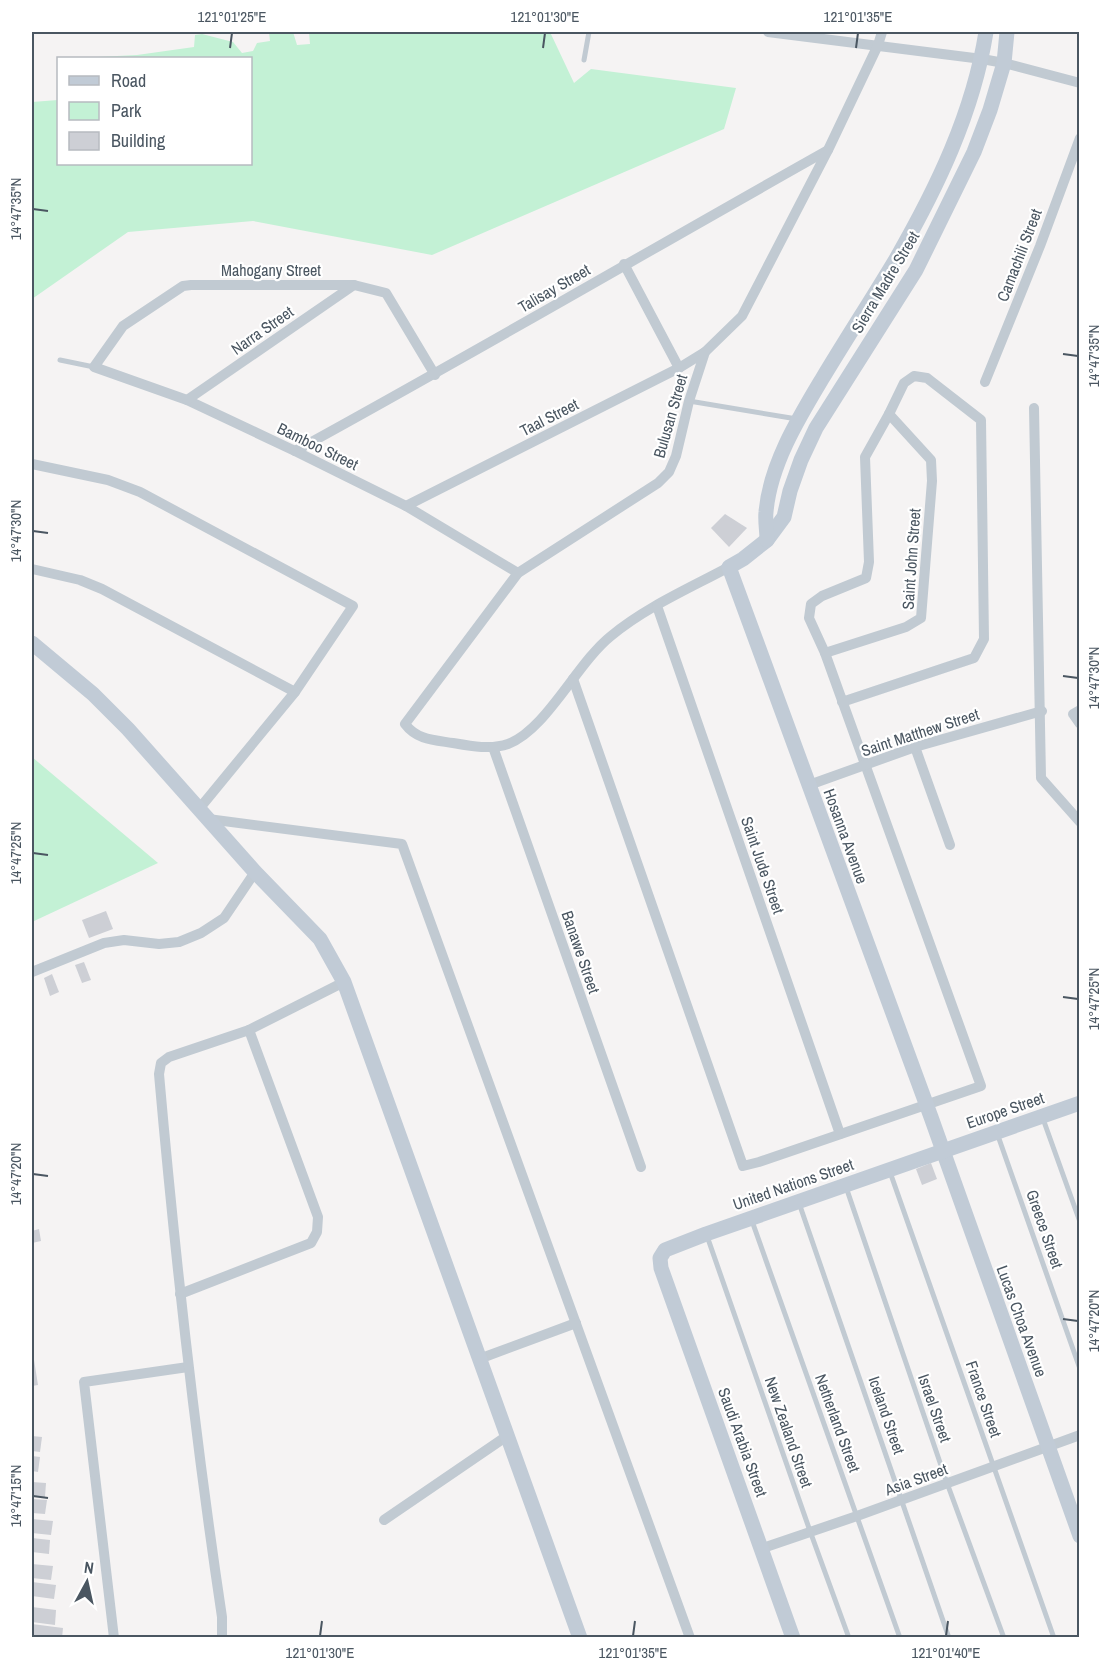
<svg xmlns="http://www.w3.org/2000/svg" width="1111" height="1669" font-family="'Archivo Narrow',sans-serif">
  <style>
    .green { fill: #c3f1d5 }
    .building { fill: #cdcfd5 }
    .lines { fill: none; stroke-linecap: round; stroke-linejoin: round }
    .lane { stroke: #c1cad2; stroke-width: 5 }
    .street { stroke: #c1cad2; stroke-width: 10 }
    .secondary { stroke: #c1cbd6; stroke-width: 15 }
    .ticks { fill: none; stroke: #4a5661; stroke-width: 2 }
    .labels { text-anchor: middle; stroke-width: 4.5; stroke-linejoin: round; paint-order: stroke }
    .street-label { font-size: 16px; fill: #4a5661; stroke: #fff }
    .neatline { fill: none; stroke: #4a5661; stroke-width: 2 }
    .ticks-label { font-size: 15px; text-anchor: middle; fill: #4a5661 }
  </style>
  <rect width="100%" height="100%" fill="#f5f3f3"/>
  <g class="green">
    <polygon points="269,32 293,32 297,45 310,44 309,32 550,32 574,83 591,69 736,88 724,129 432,255 253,221 128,232 32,299 32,102 58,100 58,164 250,164 250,58 77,58 137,55 194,47 195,35 202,34 233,42 242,53 253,51 257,43 270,41"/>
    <polygon points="32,757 158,863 32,922"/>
  </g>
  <g class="building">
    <polygon points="725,514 747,528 729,547 711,528"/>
    <polygon points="106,911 113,929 89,938 82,920"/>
    <polygon points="84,962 91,980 82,983 75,965"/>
    <polygon points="52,974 59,992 50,996 44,978"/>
    <polygon points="931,1163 937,1179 922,1185 916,1169"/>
    <polygon points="39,1229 41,1241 32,1243 32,1231"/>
    <polygon points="32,1347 38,1385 32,1386"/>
    <polygon points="32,1436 42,1437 40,1452 32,1451"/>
    <polygon points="32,1456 40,1457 38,1472 32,1471"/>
    <polygon points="32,1482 46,1483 45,1497 32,1496"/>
    <polygon points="32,1499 47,1500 45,1514 32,1513"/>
    <polygon points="32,1519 53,1521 51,1535 32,1533"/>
    <polygon points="32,1538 50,1540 49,1554 32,1552"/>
    <polygon points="32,1564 53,1566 51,1580 32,1578"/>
    <polygon points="32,1582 56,1585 54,1599 32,1596"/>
    <polygon points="32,1607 56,1610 55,1625 32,1622"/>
    <polygon points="32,1624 63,1628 62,1638 32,1638"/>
  </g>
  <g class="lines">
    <g class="lane">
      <polyline points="584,60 589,32"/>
      <polyline points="60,360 94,367"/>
      <polyline points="689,401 797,419"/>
      <polyline points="1042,1116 1080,1222"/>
      <polyline points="997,1133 1080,1369"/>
      <polyline points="890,1172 1054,1638"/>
      <polyline points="846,1187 947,1483 1004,1638"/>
      <polyline points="799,1203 949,1638"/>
      <polyline points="752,1221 900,1638"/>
      <polyline points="707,1236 810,1531 849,1638"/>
    </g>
    <g class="street">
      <polyline points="768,32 982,59 1004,63 1080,83"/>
      <polyline points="624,264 679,368"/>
      <polyline points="435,375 386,293 354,285 191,285 183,286 123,326 94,367 187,400 295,451 406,506 518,573"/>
      <polyline points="985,382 1040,246 1080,138"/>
      <polyline points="187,400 354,285"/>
      <polyline points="1034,408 1041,778 1080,822"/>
      <path d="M295,451C474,353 650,250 828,150"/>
      <polyline points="32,464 108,480 140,492 353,606 295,692 199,809"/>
      <polyline points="406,506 679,368 705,352"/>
      <path d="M729,567C690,588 646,607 611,636C577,663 546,730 508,744C491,750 470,746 453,743C434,740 417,740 405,724L518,573L658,483L669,472L676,456L689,401L705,352L742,316L828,150L878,45L882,32"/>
      <polyline points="32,569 80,580 102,589 295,692"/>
      <polyline points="657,606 840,1134"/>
      <polyline points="825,653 906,627 921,618 932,481 931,460 889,414"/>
      <polyline points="573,679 743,1166 759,1162 981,1086 825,653 809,618 811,604 822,596 866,578 869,562 865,457 889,414 904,383 914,376 927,378 981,420 984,639 974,658 842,702"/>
      <polyline points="1080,710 1073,714 1080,724"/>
      <polyline points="493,747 641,1167"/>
      <polyline points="915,747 950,845"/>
      <polyline points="809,785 915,747 1042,711"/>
      <polyline points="208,819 402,844 690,1638"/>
      <polyline points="32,972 104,943 124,940 159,944 179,942 201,933 224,918 255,872"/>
      <polyline points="180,1294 311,1243 317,1232 318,1217 249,1030"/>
      <polyline points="479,1359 576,1323"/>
      <polyline points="384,1520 507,1436"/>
      <polyline points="763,1548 857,1516 1080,1435"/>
      <polyline points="114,1638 84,1382 188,1367"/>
      <path d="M222,1638V1617C195,1437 175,1256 159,1074L161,1063L169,1057L249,1030L344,982"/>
    </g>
    <g class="secondary">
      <polyline points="1007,32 1004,63 990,110 974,152 916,270 816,428 801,460 790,491 784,517 767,540 743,559 729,567 931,1117 1080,1536"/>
      <path d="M767,540C767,531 765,521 766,512C770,465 798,419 822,379C846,339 872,299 896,259C937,188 973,113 986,32"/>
      <polyline points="32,643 93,694 128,729 255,872 320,939 344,982 580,1638"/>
      <polyline points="793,1638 661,1268 660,1258 665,1250 706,1234 1080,1103"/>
    </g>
  </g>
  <path class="ticks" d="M230,48L232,33M543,48L545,33M856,48L858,33M33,209L48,211M1063,354L1078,356M33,531L48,533M1063,676L1078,678M33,853L48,855M1063,997L1078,999M33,1174L48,1176M1063,1319L1078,1321M33,1496L48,1498M320,1636L322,1621M633,1636L635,1621M946,1636L948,1621"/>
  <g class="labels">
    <g class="street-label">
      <text transform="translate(1019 255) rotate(-69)" y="6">Camachili Street</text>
      <text x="271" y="276">Mahogany Street</text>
      <text transform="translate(885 282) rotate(-59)" y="6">Sierra Madre Street</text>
      <text transform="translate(554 288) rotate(-30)" y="6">Talisay Street</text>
      <text transform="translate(262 330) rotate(-35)" y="6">Narra Street</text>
      <text transform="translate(670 416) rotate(-74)" y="6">Bulusan Street</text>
      <text transform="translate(549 417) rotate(-27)" y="6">Taal Street</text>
      <text transform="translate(318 446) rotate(26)" y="6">Bamboo Street</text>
      <text transform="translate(911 559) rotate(-86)" y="6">Saint John Street</text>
      <text transform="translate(920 732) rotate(-18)" y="6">Saint Matthew Street</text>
      <text transform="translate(846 836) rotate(70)" y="6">Hosanna Avenue</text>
      <text transform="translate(763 865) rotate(71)" y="6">Saint Jude Street</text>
      <text transform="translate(581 952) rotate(71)" y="6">Banawe Street</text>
      <text transform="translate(1005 1110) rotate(-19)" y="6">Europe Street</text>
      <text transform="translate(793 1184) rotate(-19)" y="6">United Nations Street</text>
      <text transform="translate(1045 1229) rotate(71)" y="6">Greece Street</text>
      <text transform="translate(1022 1321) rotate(70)" y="6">Lucas Choa Avenue</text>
      <text transform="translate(984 1399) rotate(71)" y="6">France Street</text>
      <text transform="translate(935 1408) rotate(71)" y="6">Israel Street</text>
      <text transform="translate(887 1415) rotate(71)" y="6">Iceland Street</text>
      <text transform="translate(838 1423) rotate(70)" y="6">Netherland Street</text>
      <text transform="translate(789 1432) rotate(71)" y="6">New Zealand Street</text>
      <text transform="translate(743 1442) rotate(70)" y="6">Saudi Arabia Street</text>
      <text transform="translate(916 1479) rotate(-20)" y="6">Asia Street</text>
    </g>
  </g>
  <rect width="1111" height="1669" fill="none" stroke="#ffffff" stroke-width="66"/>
  <rect x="57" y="57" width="195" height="108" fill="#ffffff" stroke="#b7bbc0" stroke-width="1.5"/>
  <rect x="69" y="76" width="30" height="9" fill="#c1cbd6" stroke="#b7bbc0" stroke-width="1.5"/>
  <text x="111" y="87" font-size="18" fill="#4a5661">Road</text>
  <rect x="69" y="102" width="30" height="18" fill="#c3f1d5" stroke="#b7bbc0" stroke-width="1.5"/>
  <text x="111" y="117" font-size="18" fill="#4a5661">Park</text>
  <rect x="69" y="132" width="30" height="18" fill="#cdcfd5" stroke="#b7bbc0" stroke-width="1.5"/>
  <text x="111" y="147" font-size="18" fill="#4a5661">Building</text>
  <g transform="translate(87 1582) rotate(8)" stroke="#ffffff" stroke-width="4.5" paint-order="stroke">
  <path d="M0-4.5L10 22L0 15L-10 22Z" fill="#4a5661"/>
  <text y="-9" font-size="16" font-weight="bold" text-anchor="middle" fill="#4a5661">N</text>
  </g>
  <rect x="33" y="33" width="1045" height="1603" class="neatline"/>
  <g class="ticks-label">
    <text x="232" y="22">121°01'25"E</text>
    <text x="545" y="22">121°01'30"E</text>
    <text x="858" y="22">121°01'35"E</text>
    <text transform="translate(16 209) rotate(-90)" y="5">14°47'35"N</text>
    <text transform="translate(1094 356) rotate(-90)" y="5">14°47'35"N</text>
    <text transform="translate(16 531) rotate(-90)" y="5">14°47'30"N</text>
    <text transform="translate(1094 678) rotate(-90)" y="5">14°47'30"N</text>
    <text transform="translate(16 853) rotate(-90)" y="5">14°47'25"N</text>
    <text transform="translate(1094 999) rotate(-90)" y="5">14°47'25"N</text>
    <text transform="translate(16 1174) rotate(-90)" y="5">14°47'20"N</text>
    <text transform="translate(1094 1321) rotate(-90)" y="5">14°47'20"N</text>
    <text transform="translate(16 1496) rotate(-90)" y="5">14°47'15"N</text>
    <text x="320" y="1658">121°01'30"E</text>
    <text x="633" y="1658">121°01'35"E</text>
    <text x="946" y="1658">121°01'40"E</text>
  </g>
</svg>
